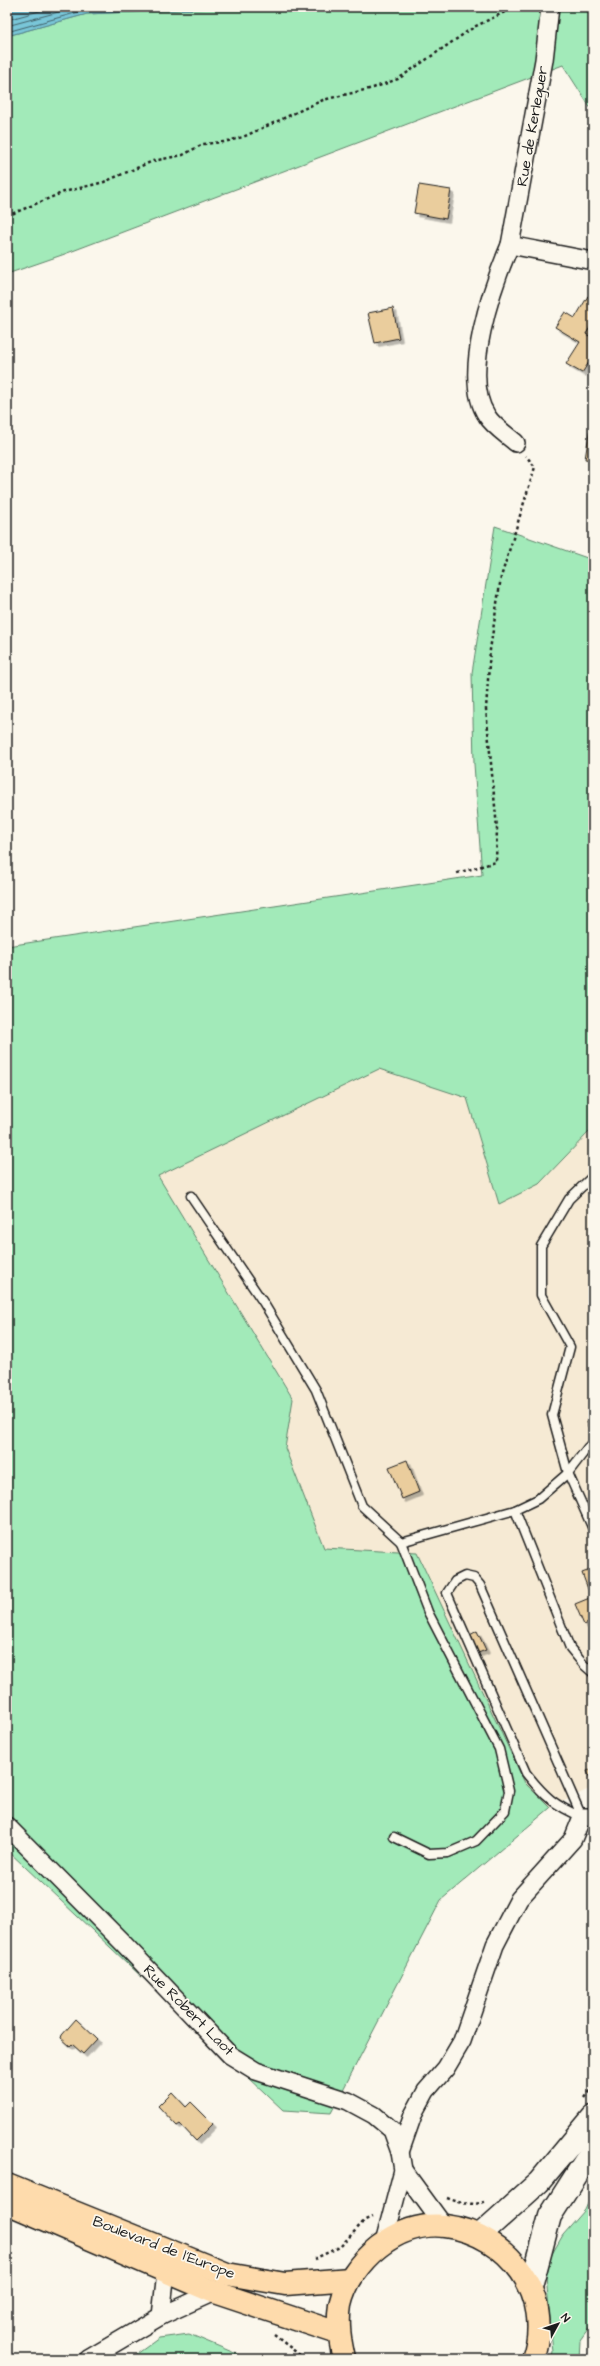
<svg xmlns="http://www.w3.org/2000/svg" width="600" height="2366" font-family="'Architects Daughter',sans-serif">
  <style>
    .built { fill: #f6ead4 }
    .green { fill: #a2eab9; stroke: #5f836a }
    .water { fill: #79c6d8; stroke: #54828d }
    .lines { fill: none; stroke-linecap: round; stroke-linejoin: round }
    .shore { stroke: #416067; stroke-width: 1 }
    .building { fill: #eacd9d; stroke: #1c1c1c; filter: url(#shadow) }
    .lane-casing { stroke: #1c1c1c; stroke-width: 11 }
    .street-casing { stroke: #1c1c1c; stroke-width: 20 }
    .secondary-casing { stroke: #1c1c1c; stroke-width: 25 }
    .primary-casing { stroke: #1c1c1c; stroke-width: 25 }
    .path { stroke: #1c1c1c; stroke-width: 2.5; stroke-dasharray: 3 3; stroke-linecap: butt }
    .lane { stroke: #fbf7ec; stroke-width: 8 }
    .street { stroke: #fbf7ec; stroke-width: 17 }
    .secondary { stroke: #fbf7ec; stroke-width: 22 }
    .primary { stroke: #fedbac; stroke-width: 22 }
    .labels { text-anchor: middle; stroke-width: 3.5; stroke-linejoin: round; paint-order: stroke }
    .street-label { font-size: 15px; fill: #1c1c1c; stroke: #fbf7ec }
  </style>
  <defs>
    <filter id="shadow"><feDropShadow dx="3.5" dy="3.5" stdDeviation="0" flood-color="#0004"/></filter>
  </defs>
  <rect width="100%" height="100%" fill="#fbf7ec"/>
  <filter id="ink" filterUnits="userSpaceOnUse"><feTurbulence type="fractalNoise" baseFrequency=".025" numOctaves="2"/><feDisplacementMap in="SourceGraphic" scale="8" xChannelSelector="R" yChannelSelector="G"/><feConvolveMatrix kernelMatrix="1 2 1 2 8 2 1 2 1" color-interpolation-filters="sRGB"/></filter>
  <g filter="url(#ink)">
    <polygon class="built" points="379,1069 467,1098 499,1204 593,1130 593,1787 550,1808 525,1783 417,1554 324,1549 285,1448 293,1398 158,1176"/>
    <g class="green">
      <polygon points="238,7 593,7 593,112 563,65 62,255 7,274 7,36 87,14"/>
      <polygon points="495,526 593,560 593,1130 588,1133 539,1184 499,1204 467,1098 379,1069 158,1176 293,1399 285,1448 324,1548 417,1553 525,1783 550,1808 441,1900 331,2113 283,2110 7,1850 7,946 482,875 474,764 472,673"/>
      <polygon points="593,2192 593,2323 580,2341 579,2359 550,2359 553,2352 545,2266 563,2235 585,2210"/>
      <polygon points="189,2334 249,2359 130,2359 159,2338"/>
    </g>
    <polygon class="water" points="7,7 238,7 87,14 7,36"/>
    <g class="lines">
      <g class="shore">
        <polyline points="7,20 54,7"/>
        <polyline points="7,26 77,7"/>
        <polyline points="7,32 86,10 176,7"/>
      </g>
    </g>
    <g class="building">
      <polygon points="419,185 451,190 446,219 414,213"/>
      <polygon points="588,296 593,299 593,323 586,334 593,338 593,356 582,373 566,364 580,342 555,327 565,312 575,318"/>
      <polygon points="393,308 399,338 375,343 368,313"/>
      <polygon points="591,326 593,326 593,338 586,334"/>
      <polygon points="593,409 593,460 585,459"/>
      <polygon points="593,1410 593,1431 588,1427 587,1422"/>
      <polygon points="407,1460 419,1492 402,1499 389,1467"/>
      <polygon points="590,1570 593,1578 593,1587 588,1589 582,1573"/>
      <polygon points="593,1587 593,1621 584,1625 575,1604 592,1597 588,1589"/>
      <polygon points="477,1631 486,1650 478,1653 470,1635"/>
      <polygon points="593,1768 593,1785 587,1771"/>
      <polygon points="76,2019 97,2039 83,2054 72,2044 70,2046 61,2038 62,2035"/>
      <polygon points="172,2092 186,2107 191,2102 213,2124 196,2141 180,2124 177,2126 158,2106"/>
    </g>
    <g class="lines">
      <g class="lane-casing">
        <g id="lane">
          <polyline points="593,1176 569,1199 541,1246 541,1295 570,1347 552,1415 568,1473 593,1529"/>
          <polyline points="191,1196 263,1302 316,1390 362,1506 401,1542 515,1510 538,1499 568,1473 588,1447 593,1445"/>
          <polyline points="515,1510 570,1648 584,1665 593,1673"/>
          <path d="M465,1576L474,1578L480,1585L582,1817C554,1805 545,1797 526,1773L447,1593L455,1581Z"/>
          <polyline points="394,1837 429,1854 448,1853 476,1841 505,1811 509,1791 499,1749 428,1612 401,1542"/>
        </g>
      </g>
      <g class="street-casing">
        <g id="street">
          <polyline points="550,7 544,60 510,245 593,261"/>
          <path d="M510,245C493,285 460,376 487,416C493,426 507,435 516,443"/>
          <polyline points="7,1826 123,1943 230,2055 256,2071 348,2101 374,2115 392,2130 400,2152 403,2170 384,2242"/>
          <polyline points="400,2152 413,2115 426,2091 446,2068 462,2041 495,1945 519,1899 573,1839 582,1817 593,1817"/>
          <polyline points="403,2170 444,2226"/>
          <polyline points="161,2316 166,2272"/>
          <polyline points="88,2359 161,2316 214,2292"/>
        </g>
      </g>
      <g class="secondary-casing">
        <g id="secondary">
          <polyline points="480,2235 539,2182 593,2117"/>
          <polyline points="531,2287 550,2216 593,2149"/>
        </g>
      </g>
      <g class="primary-casing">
        <g id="primary">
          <polyline points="7,2185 227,2274 285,2284 350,2279"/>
          <polyline points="7,2203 214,2292 338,2333"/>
          <path d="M344,2359C340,2341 337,2324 340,2305C350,2261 398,2220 445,2226C509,2234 555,2296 533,2359"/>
        </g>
      </g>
      <g class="path">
        <polyline points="7,216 64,192 104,182 153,161 183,155 203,144 224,142 243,137 323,100 373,88 398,79 474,27 515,7"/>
        <polyline points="457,873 496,862 497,828 486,709 490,650 501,577 535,467 526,456"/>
        <polyline points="585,2098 593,2087"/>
        <path d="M447,2198C460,2203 471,2206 484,2202"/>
        <polyline points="314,2259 340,2247 365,2220 372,2217"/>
        <polyline points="274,2335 305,2359"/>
      </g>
      <use href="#lane" class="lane"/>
      <use href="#street" class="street"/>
      <use href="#secondary" class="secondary"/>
      <use href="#primary" class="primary"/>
    </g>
  </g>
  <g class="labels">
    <g class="street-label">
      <text transform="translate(532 126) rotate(-80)" y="5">Rue de Kerleguer</text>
      <text transform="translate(189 2010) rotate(45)" y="5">Rue Robert Laot</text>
      <text transform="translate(164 2247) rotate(21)" y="5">Boulevard de l'Europe</text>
    </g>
  </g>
  <rect width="600" height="2366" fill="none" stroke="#fbf7ec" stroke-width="24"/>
  <rect x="12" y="12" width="576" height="2342" fill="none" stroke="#1c1c1c" stroke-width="1.5" filter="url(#ink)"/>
  <g transform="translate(558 2324) rotate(50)" stroke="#fbf7ec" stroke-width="3" paint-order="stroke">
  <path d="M0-3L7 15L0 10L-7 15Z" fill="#1c1c1c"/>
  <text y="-6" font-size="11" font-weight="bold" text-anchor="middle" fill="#1c1c1c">N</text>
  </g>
</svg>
